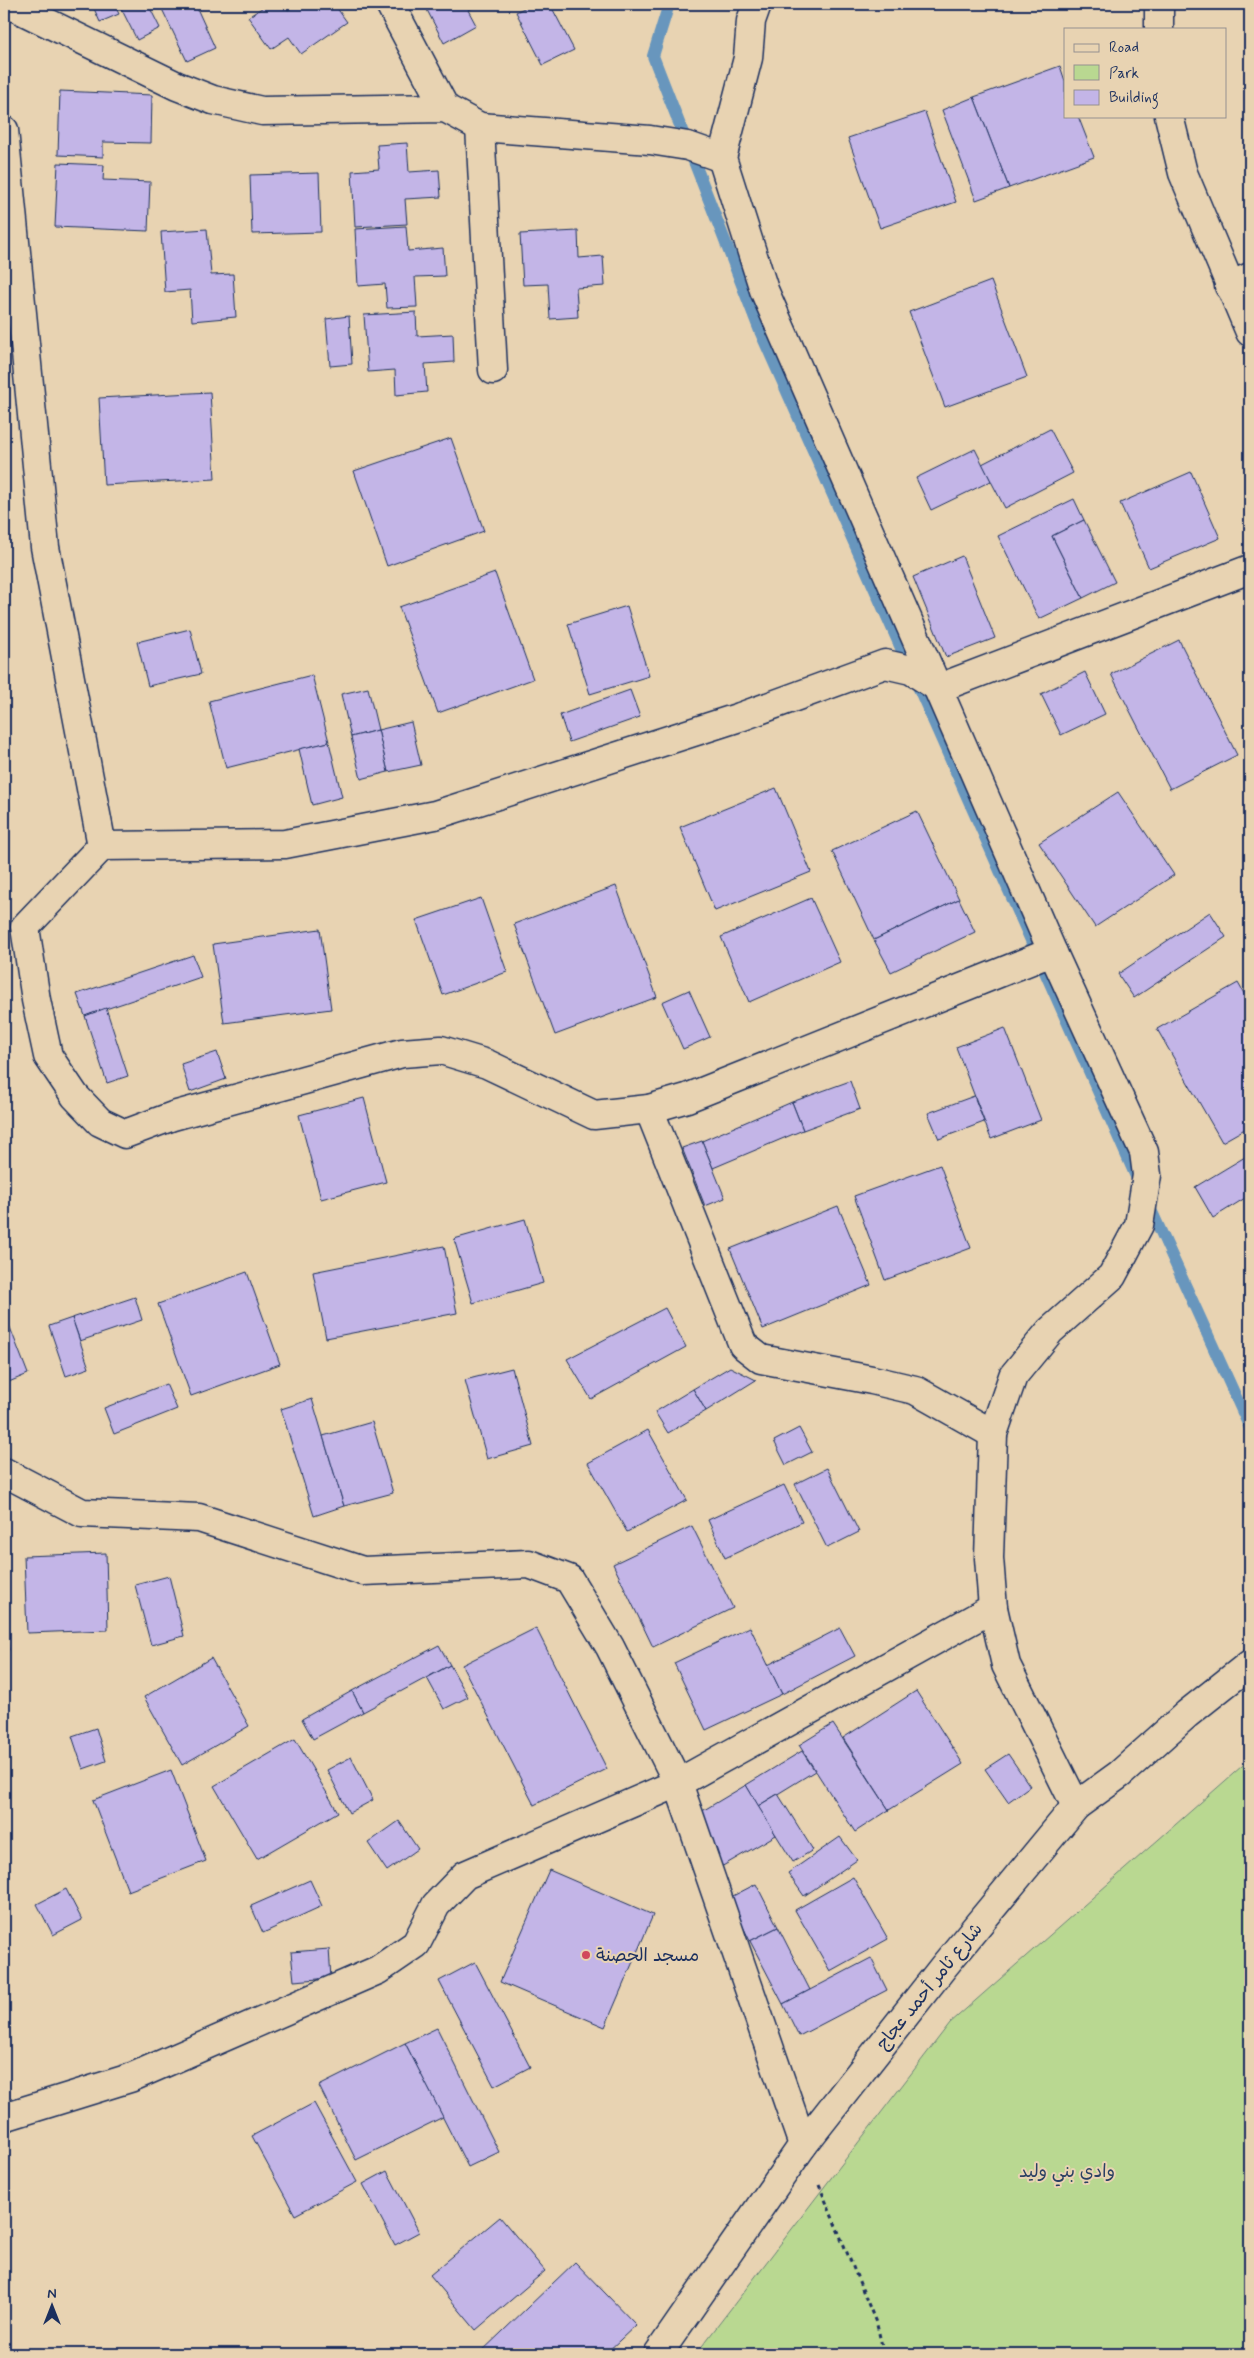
<svg xmlns="http://www.w3.org/2000/svg" width="1254" height="2358" font-family="Mynerve,'Playpen Sans Arabic',sans-serif">
  <style>
    .green { fill: #b9d891; stroke: #6a8478 }
    .lines { fill: none; stroke-linecap: round; stroke-linejoin: round }
    .stream { stroke: #6796bd; stroke-width: 12 }
    .building { fill: #c3b5e7; stroke: #1b2f5e }
    .minor-casing { stroke: #1b2f5e; stroke-width: 31 }
    .primary-casing { stroke: #1b2f5e; stroke-width: 31 }
    .path { stroke: #1b2f5e; stroke-width: 3; stroke-dasharray: 4 4; stroke-linecap: butt }
    .minor { stroke: #e8d3b2; stroke-width: 28 }
    .primary { stroke: #e8d3b2; stroke-width: 28 }
    .poi-dot { fill: #d1495b; stroke: #e8d3b2; stroke-width: 2 }
    .labels { text-anchor: middle; stroke-width: 4; stroke-linejoin: round; paint-order: stroke }
    .poi-label { font-size: 18px; fill: #1b2f5e; stroke: #e8d3b2; text-anchor: start }
    .street-label { font-size: 18px; fill: #1b2f5e; stroke: #e8d3b2 }
    .park-label { font-size: 18px; fill: #2b4063; stroke: #e8d3b2 }
  </style>
  <rect width="100%" height="100%" fill="#e8d3b2"/>
  <filter id="ink" filterUnits="userSpaceOnUse"><feTurbulence type="fractalNoise" baseFrequency=".02" numOctaves="2"/><feDisplacementMap in="SourceGraphic" scale="10" xChannelSelector="R" yChannelSelector="G"/><feConvolveMatrix kernelMatrix="1 2 1 2 8 2 1 2 1" color-interpolation-filters="sRGB"/></filter>
  <g filter="url(#ink)">
    <polygon class="green" points="1250,1759 1250,2354 696,2354 950,2023"/>
    <g class="lines">
      <g class="stream">
        <polyline points="669,4 653,56 760,331 1138,1181"/>
        <polyline points="1147,1201 1250,1428"/>
      </g>
    </g>
    <g class="building">
      <polygon points="92,4 114,4 119,14 100,22"/>
      <polygon points="119,4 154,4 149,6 160,28 137,40"/>
      <polygon points="174,4 195,4 215,48 187,61 162,9"/>
      <polygon points="268,4 284,4 288,10 297,4 334,4 347,22 301,54 289,37 271,49 248,17"/>
      <polygon points="433,4 481,4 468,10 476,25 444,43 426,8"/>
      <polygon points="532,4 550,4 574,50 543,65 516,12"/>
      <polygon points="1060,66 1065,81 1065,116 1078,116 1094,157 1009,188 974,97"/>
      <polygon points="60,91 152,95 151,143 103,142 103,157 58,155"/>
      <polygon points="974,97 1009,188 976,200 942,110"/>
      <polygon points="925,112 956,202 880,228 848,138"/>
      <polygon points="407,143 409,172 439,170 441,197 405,199 407,224 355,227 352,171 379,169 377,145"/>
      <polygon points="58,163 104,165 103,180 150,182 148,231 55,227"/>
      <polygon points="319,173 321,232 252,234 250,175"/>
      <polygon points="406,226 408,251 443,248 445,276 415,277 417,307 387,308 385,284 358,286 355,229"/>
      <polygon points="207,229 211,275 233,274 236,317 192,321 190,290 165,292 161,232"/>
      <polygon points="578,231 579,258 603,256 605,286 576,288 578,317 550,319 548,284 523,285 520,234"/>
      <polygon points="991,281 1027,377 945,407 909,312"/>
      <polygon points="416,312 417,336 453,334 454,362 425,364 427,392 396,395 395,370 368,372 364,315"/>
      <polygon points="349,316 352,364 330,366 326,319"/>
      <polygon points="210,392 215,479 104,485 99,398"/>
      <polygon points="1050,429 1073,473 1005,508 982,464"/>
      <polygon points="451,438 484,531 387,566 354,471"/>
      <polygon points="975,449 991,481 931,510 916,478"/>
      <polygon points="1191,472 1220,538 1149,568 1120,503"/>
      <polygon points="1074,499 1084,520 1052,536 1083,598 1039,619 998,536"/>
      <polygon points="1084,520 1115,582 1083,598 1052,536"/>
      <polygon points="962,556 995,638 946,657 913,577"/>
      <polygon points="495,573 533,679 438,713 399,607"/>
      <polygon points="627,606 649,676 590,694 568,624"/>
      <polygon points="190,629 201,674 148,686 137,642"/>
      <polygon points="1179,640 1237,755 1170,789 1111,674"/>
      <polygon points="1085,672 1105,714 1061,735 1041,694"/>
      <polygon points="312,675 329,742 226,768 209,701"/>
      <polygon points="368,688 378,730 351,737 341,694"/>
      <polygon points="630,690 640,717 569,742 560,715"/>
      <polygon points="411,722 421,765 388,772 378,730"/>
      <polygon points="378,730 388,772 361,779 351,737"/>
      <polygon points="329,742 342,797 312,805 299,749"/>
      <polygon points="776,788 811,872 715,911 680,827"/>
      <polygon points="1118,792 1174,875 1095,927 1039,843"/>
      <polygon points="917,811 959,899 874,940 832,851"/>
      <polygon points="616,886 657,997 555,1035 514,924"/>
      <polygon points="481,898 507,972 443,995 416,920"/>
      <polygon points="811,898 840,962 749,1002 721,937"/>
      <polygon points="959,899 975,932 891,972 874,940"/>
      <polygon points="1210,912 1226,937 1134,998 1118,974"/>
      <polygon points="320,929 331,1009 224,1023 213,944"/>
      <polygon points="193,955 201,977 85,1016 77,994"/>
      <polygon points="1238,983 1250,1004 1250,1126 1222,1142 1157,1029"/>
      <polygon points="689,990 710,1037 683,1049 662,1002"/>
      <polygon points="106,1008 128,1076 107,1083 85,1016"/>
      <polygon points="1005,1028 1041,1120 991,1139 956,1047"/>
      <polygon points="217,1052 226,1079 190,1092 181,1064"/>
      <polygon points="850,1081 860,1109 803,1130 792,1102"/>
      <polygon points="974,1096 984,1122 939,1139 928,1113"/>
      <polygon points="364,1098 386,1182 321,1199 299,1115"/>
      <polygon points="792,1102 803,1130 713,1168 702,1141"/>
      <polygon points="702,1141 725,1198 705,1206 682,1148"/>
      <polygon points="1250,1154 1250,1195 1213,1218 1195,1187"/>
      <polygon points="940,1165 971,1248 885,1280 854,1196"/>
      <polygon points="838,1206 871,1285 763,1329 730,1249"/>
      <polygon points="525,1219 543,1283 473,1303 454,1239"/>
      <polygon points="444,1246 457,1313 326,1338 313,1272"/>
      <polygon points="247,1272 280,1364 191,1396 158,1304"/>
      <polygon points="135,1297 142,1320 80,1341 72,1318"/>
      <polygon points="665,1308 686,1347 591,1399 567,1359"/>
      <polygon points="4,1312 28,1374 4,1384"/>
      <polygon points="72,1318 89,1368 66,1376 49,1326"/>
      <polygon points="730,1367 756,1380 706,1411 693,1389"/>
      <polygon points="512,1368 533,1446 487,1459 465,1380"/>
      <polygon points="166,1384 177,1409 114,1434 104,1408"/>
      <polygon points="693,1389 706,1411 668,1433 655,1412"/>
      <polygon points="312,1399 344,1506 314,1516 281,1409"/>
      <polygon points="372,1422 393,1493 344,1506 323,1436"/>
      <polygon points="799,1428 812,1452 786,1465 774,1441"/>
      <polygon points="648,1430 687,1500 627,1532 588,1463"/>
      <polygon points="827,1468 859,1532 827,1548 795,1484"/>
      <polygon points="784,1485 802,1522 725,1558 708,1520"/>
      <polygon points="692,1526 733,1608 653,1647 613,1564"/>
      <polygon points="106,1553 108,1630 27,1633 24,1556"/>
      <polygon points="169,1576 184,1636 151,1645 135,1585"/>
      <polygon points="4,1624 9,1650 4,1651"/>
      <polygon points="750,1627 782,1694 706,1730 674,1663"/>
      <polygon points="536,1628 607,1769 534,1805 462,1665"/>
      <polygon points="840,1628 855,1656 782,1694 768,1665"/>
      <polygon points="439,1645 450,1665 363,1712 352,1691"/>
      <polygon points="211,1658 249,1726 182,1765 144,1697"/>
      <polygon points="450,1665 468,1697 444,1709 427,1678"/>
      <polygon points="352,1691 363,1712 313,1739 302,1719"/>
      <polygon points="916,1691 963,1764 889,1810 843,1738"/>
      <polygon points="833,1724 889,1810 855,1832 799,1745"/>
      <polygon points="96,1728 106,1761 83,1769 72,1736"/>
      <polygon points="295,1739 338,1812 257,1859 214,1786"/>
      <polygon points="802,1751 815,1771 758,1806 746,1785"/>
      <polygon points="1008,1754 1030,1786 1008,1802 985,1769"/>
      <polygon points="351,1757 373,1800 349,1813 327,1770"/>
      <polygon points="171,1770 206,1861 128,1891 93,1800"/>
      <polygon points="746,1785 776,1835 721,1867 699,1813"/>
      <polygon points="778,1794 813,1850 793,1862 758,1806"/>
      <polygon points="399,1821 418,1849 387,1871 368,1843"/>
      <polygon points="840,1837 857,1860 804,1896 788,1873"/>
      <polygon points="549,1870 653,1915 605,2027 500,1982"/>
      <polygon points="853,1877 888,1939 830,1971 795,1910"/>
      <polygon points="310,1880 322,1906 263,1933 251,1906"/>
      <polygon points="756,1884 778,1927 750,1941 729,1898"/>
      <polygon points="66,1889 82,1920 53,1935 37,1904"/>
      <polygon points="778,1927 810,1990 783,2004 750,1941"/>
      <polygon points="329,1949 331,1978 294,1981 291,1952"/>
      <polygon points="871,1958 887,1990 799,2036 783,2004"/>
      <polygon points="475,1962 530,2067 494,2086 439,1981"/>
      <polygon points="437,2028 499,2152 468,2167 405,2043"/>
      <polygon points="405,2043 443,2117 356,2160 319,2086"/>
      <polygon points="314,2103 357,2182 295,2215 252,2136"/>
      <polygon points="387,2171 419,2232 395,2245 363,2184"/>
      <polygon points="500,2217 545,2271 476,2330 430,2275"/>
      <polygon points="575,2262 636,2325 605,2354 479,2354"/>
    </g>
    <g class="lines">
      <g class="minor-casing">
        <g id="minor">
          <polyline points="9,4 177,86 213,100 262,111 445,108 480,127 650,140 688,146 722,158"/>
          <polyline points="390,4 445,108"/>
          <polyline points="757,4 751,21 748,58 722,158 764,290 1053,953 1144,1152 1147,1175 1139,1225 1112,1276 1050,1331 1013,1376 993,1434 989,1558 993,1608 1006,1665 1076,1806"/>
          <polyline points="1159,4 1159,29"/>
          <polyline points="1169,116 1183,173 1250,332"/>
          <polyline points="480,127 493,370"/>
          <polyline points="4,130 45,547 102,846"/>
          <polyline points="1229,286 1250,277"/>
          <polyline points="1053,953 1039,957 687,1098 649,1109 594,1115 487,1064 441,1050 402,1053 173,1116 125,1134 100,1122 75,1096 48,1056 36,1000 25,927 102,846 285,844 435,815 740,717 885,664 911,670 939,688 1250,569"/>
          <polyline points="649,1109 743,1345 761,1359 872,1380 915,1390 993,1434"/>
          <polyline points="4,1472 82,1513 199,1518 363,1571 529,1564 569,1579 610,1647 678,1783 803,2145"/>
          <polyline points="4,2117 130,2078 378,1970 416,1944 436,1905 465,1875 678,1783 993,1608"/>
        </g>
      </g>
      <g class="primary-casing">
        <polyline id="primary" points="658,2354 803,2145 944,1966 1076,1806 1120,1774 1187,1714 1250,1664"/>
      </g>
      <polyline class="path" points="819,2185 877,2325 884,2354"/>
      <use href="#minor" class="minor"/>
      <use href="#primary" class="primary"/>
    </g>
  </g>
  <circle class="poi-dot" cx="586" cy="1955" r="5"/>
  <g class="labels">
    <g class="poi-label">
      <text x="596" y="1961">مسجد الحصنة</text>
    </g>
    <g class="street-label">
      <text transform="translate(929 1986) rotate(-51)" y="6">شارع ثامر أحمد عجاج</text>
    </g>
    <g class="park-label">
      <text x="1067" y="2177">وادي بني وليد</text>
    </g>
  </g>
  <rect width="1254" height="2358" fill="none" stroke="#e8d3b2" stroke-width="20"/>
  <rect x="10" y="10" width="1234" height="2338" fill="none" stroke="#1b2f5e" stroke-width="2" filter="url(#ink)"/>
  <rect x="1064" y="28" width="162" height="90" fill="#e8d3b2" stroke="#969190"/>
  <rect x="1074" y="44" width="25" height="8" fill="#e8d3b2" stroke="#969190"/>
  <text x="1109" y="52" font-size="15" fill="#1b2f5e">Road</text>
  <rect x="1074" y="65" width="25" height="15" fill="#b9d891" stroke="#969190"/>
  <text x="1109" y="78" font-size="15" fill="#1b2f5e">Park</text>
  <rect x="1074" y="90" width="25" height="15" fill="#c3b5e7" stroke="#969190"/>
  <text x="1109" y="102" font-size="15" fill="#1b2f5e">Building</text>
  <g transform="translate(52 2306)" stroke="#e8d3b2" stroke-width="4" paint-order="stroke">
  <path d="M0-4L9 19L0 12L-9 19Z" fill="#1b2f5e"/>
  <text y="-8" font-size="14" font-weight="bold" text-anchor="middle" fill="#1b2f5e">N</text>
  </g>
</svg>
